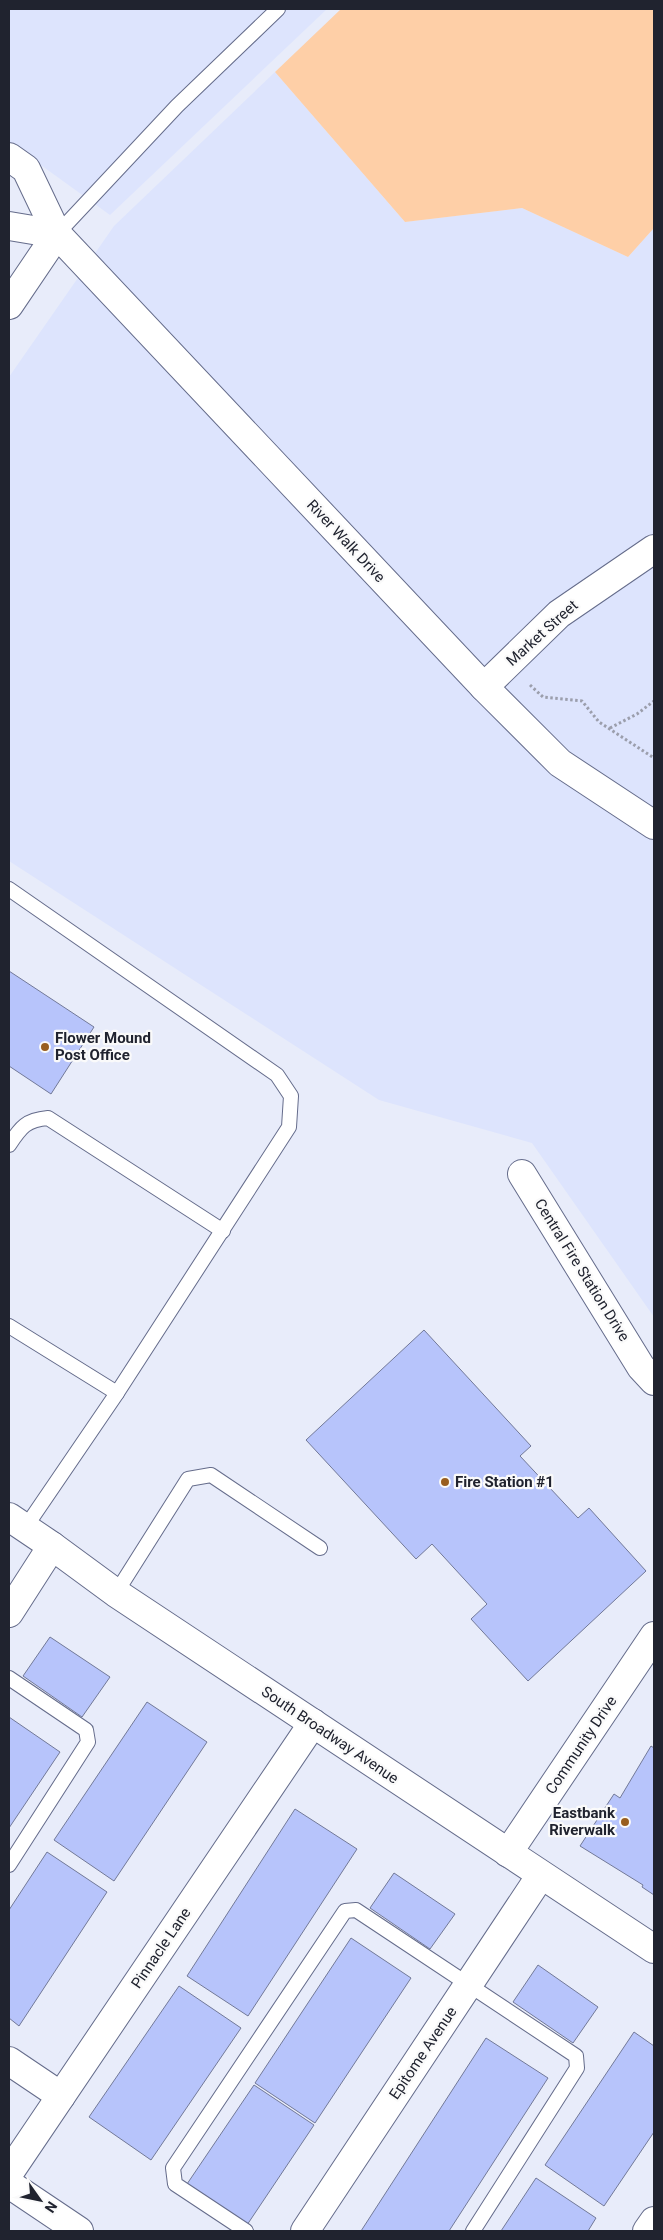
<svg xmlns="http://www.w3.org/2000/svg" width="663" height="2240" font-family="Roboto,sans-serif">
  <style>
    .built { fill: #dde4fd }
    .green { fill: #fecfa7 }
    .building { fill: #b7c4fb; stroke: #727998 }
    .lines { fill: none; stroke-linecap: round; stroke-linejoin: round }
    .lane-casing { stroke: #656c8b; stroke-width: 16 }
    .street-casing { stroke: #656c8b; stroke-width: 30 }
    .secondary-casing { stroke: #656c8b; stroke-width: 30 }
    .path { stroke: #9b9eac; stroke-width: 3; stroke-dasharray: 2.5 2.5; stroke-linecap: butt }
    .lane { stroke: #fff; stroke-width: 14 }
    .street { stroke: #fff; stroke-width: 28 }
    .secondary { stroke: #fff; stroke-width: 28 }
    .poi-dot { fill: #995e1f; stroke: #fafafa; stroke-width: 2 }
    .labels { text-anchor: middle; stroke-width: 4.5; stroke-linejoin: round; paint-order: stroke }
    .street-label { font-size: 15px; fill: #20232f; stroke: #fafafa }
    .poi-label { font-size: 15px; font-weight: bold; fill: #20232f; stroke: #fafafa; text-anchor: start }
  </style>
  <rect width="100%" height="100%" fill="#e8ecfa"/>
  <g class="built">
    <polygon points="9,9 327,9 110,215 9,142"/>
    <polygon points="275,72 405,222 522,208 628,257 654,228 654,1317 532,1143 379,1100 9,861 9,377 114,226"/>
  </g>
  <polygon class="green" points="341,9 654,9 654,228 628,257 522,208 405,222 275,72"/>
  <g class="building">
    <polygon points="9,971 94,1027 51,1094 9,1066"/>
    <polygon points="424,1330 531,1446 520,1456 578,1518 589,1508 646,1571 528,1681 471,1619 487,1604 432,1544 416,1559 306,1440"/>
    <polygon points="50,1637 110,1677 82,1717 23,1676"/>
    <polygon points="147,1702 207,1742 114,1881 54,1840"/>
    <polygon points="9,1717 60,1752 9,1828"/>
    <polygon points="651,1746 654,1748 654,1895 642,1887 643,1885 580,1846 614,1794 620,1798"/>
    <polygon points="295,1809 357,1849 248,2016 187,1976"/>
    <polygon points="47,1852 107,1892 19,2026 9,2018 9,1910"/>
    <polygon points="394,1873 455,1914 430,1949 370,1908"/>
    <polygon points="351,1938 411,1978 315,2123 255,2083"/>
    <polygon points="538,1965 598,2007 573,2043 513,2002"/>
    <polygon points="179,1986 241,2028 151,2160 89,2117"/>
    <polygon points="634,2032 654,2046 654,2132 604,2206 545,2165"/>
    <polygon points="486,2038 548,2078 449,2231 361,2231"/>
    <polygon points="254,2085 314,2125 247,2225 187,2184"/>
    <polygon points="536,2178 596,2218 588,2231 501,2231"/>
  </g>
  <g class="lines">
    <g class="lane-casing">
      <g id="lane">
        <polyline points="57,234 177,106 278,9"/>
        <polyline points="9,889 277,1075 291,1096 289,1127 117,1393 25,1528"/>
        <path d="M9,1145C21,1127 26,1120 48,1118L223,1231"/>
        <polyline points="9,1326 117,1393"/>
        <polyline points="116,1593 188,1479 211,1475 320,1548"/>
        <polyline points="9,1678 86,1730 88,1742 9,1865"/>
        <polyline points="246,2231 175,2184 173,2168 345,1911 356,1910 576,2056 577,2068 473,2231"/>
      </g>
    </g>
    <g class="street-casing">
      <g id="street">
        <polyline points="9,305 57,234"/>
        <polyline points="484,687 559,614 654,549"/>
        <polyline points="522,1174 641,1367 654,1381"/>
        <polyline points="9,1517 52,1546 116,1593 654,1949"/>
        <polyline points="9,1613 52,1546"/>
        <polyline points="508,1853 654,1636"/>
        <polyline points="9,2061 61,2096"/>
        <polyline points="9,2173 313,1723"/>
        <polyline points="305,2231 541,1875"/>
        <polyline points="647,2231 654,2221"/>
      </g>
    </g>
    <g class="secondary-casing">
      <g id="secondary">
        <polyline points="9,157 26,169 57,234 484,687 560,763 654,825"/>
        <polyline points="9,226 57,234"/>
        <polyline points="9,2184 79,2231"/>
      </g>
    </g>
    <g class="path">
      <polyline points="530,685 543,697 582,701 599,722 654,758"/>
      <polyline points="610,728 637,714 654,701"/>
    </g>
    <use href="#lane" class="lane"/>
    <use href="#street" class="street"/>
    <use href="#secondary" class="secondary"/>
  </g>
  <g class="poi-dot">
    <circle cx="45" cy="1047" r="5"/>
    <circle cx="445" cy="1482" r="5"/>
    <circle cx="625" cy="1822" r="5"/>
  </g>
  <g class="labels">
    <g class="street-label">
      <text transform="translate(346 541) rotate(47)" y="5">River Walk Drive</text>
      <text transform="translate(542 633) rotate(-42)" y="5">Market Street</text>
      <text transform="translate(582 1270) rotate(58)" y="5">Central Fire Station Drive</text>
      <text transform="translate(330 1735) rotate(34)" y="5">South Broadway Avenue</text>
      <text transform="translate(581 1745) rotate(-56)" y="5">Community Drive</text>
      <text transform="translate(161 1948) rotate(-56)" y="5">Pinnacle Lane</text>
      <text transform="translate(423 2053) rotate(-56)" y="5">Epitome Avenue</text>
    </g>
    <g class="poi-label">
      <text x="55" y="1043">Flower Mound<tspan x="55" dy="17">Post Office</tspan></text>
      <text x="455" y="1487">Fire Station #1</text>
      <text x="615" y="1818" text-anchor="end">Eastbank<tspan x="615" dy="17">Riverwalk</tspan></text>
    </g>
  </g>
  <rect width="663" height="2240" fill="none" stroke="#20232f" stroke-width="20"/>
  <g transform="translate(40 2200) rotate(123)" stroke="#fafafa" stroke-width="4" paint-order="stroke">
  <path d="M0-4L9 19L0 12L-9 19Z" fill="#20232f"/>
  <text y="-8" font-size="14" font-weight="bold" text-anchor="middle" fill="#20232f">N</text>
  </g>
</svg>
